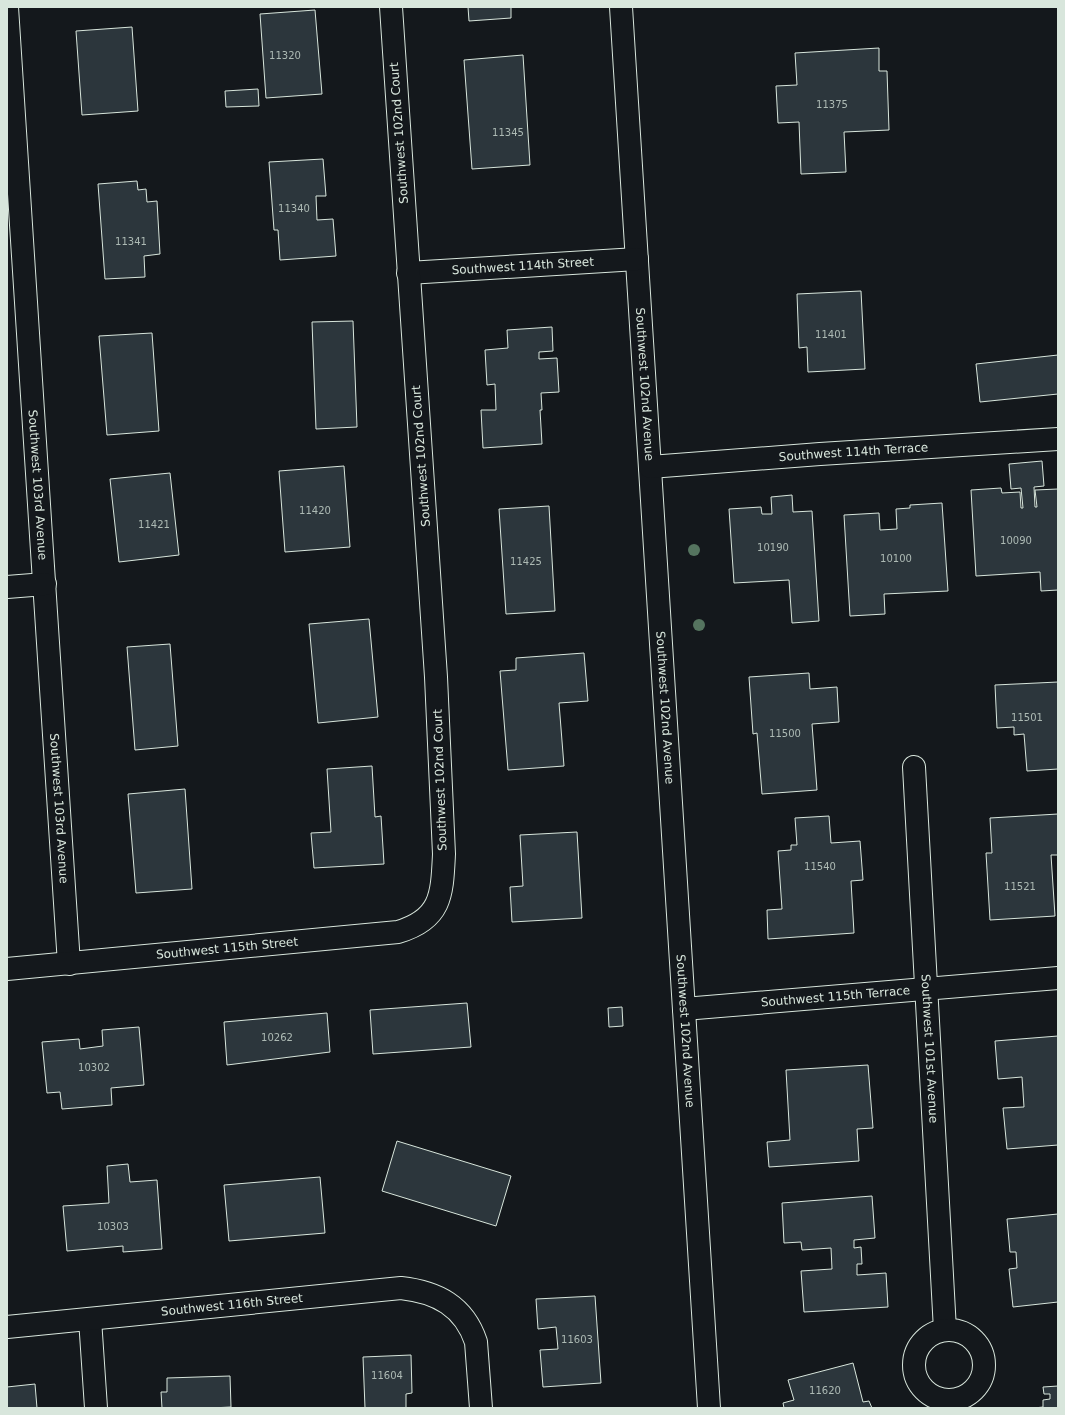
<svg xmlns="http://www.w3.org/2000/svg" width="1065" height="1415" font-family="'DejaVu Sans',sans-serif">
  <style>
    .building { fill: #2c363c; stroke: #d8e6dc }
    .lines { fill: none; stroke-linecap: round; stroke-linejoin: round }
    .minor-casing { stroke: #d8e6dc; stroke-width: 24 }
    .minor { stroke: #14181c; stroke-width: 22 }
    .tree { fill: #55745f }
    .labels { text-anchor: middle; stroke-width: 3; stroke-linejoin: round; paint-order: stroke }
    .number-label { font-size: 10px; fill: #adbab4 }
    .street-label { font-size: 12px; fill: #d8e6dc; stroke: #14181c }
  </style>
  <rect width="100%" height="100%" fill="#14181c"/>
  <g class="building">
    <polygon points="468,7 511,7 511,18 469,21"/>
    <polygon points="315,10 322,94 266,98 260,14"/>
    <polygon points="132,27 138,111 82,115 76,31"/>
    <polygon points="879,48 879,71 887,71 889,130 844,132 846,172 801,174 799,122 778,123 776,86 797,85 795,53"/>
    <polygon points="523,55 530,165 472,169 464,60"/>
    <polygon points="258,89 259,106 226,107 225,91"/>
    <polygon points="323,159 326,196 316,196 317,220 333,219 336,256 280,260 278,230 274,230 269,162"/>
    <polygon points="137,181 138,190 146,189 147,202 157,201 160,254 144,256 145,277 105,279 98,184"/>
    <polygon points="861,291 865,369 808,372 807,347 799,348 797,294"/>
    <polygon points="353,321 357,427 316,429 312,322"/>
    <polygon points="552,327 553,351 539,352 539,359 557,358 559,392 541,393 542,410 540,410 542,444 483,448 481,410 496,410 495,384 487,385 485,350 508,348 507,330"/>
    <polygon points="152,333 159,431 107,435 99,336"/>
    <polygon points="1058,355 1058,394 980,402 976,364"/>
    <polygon points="1042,461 1044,486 1034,487 1035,507 1037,507 1035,490 1058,489 1058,590 1041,591 1040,572 976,576 971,490 1001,488 1002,493 1020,492 1021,508 1023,508 1021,488 1011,489 1009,464"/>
    <polygon points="344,466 350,547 285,552 279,471"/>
    <polygon points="170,473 179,555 119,562 110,479"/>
    <polygon points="792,495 793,512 812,511 819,621 792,623 789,580 734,583 729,509 761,507 762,514 772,514 771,497"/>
    <polygon points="942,503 948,591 884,594 885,614 850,616 844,515 879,513 880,530 897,529 896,509 910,508 910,505"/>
    <polygon points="549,506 555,611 506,614 499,509"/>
    <polygon points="369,619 378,717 318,723 309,624"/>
    <polygon points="170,644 178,746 135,750 127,647"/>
    <polygon points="584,653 588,701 559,703 564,766 508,770 500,671 516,670 516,658"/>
    <polygon points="809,673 810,689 837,687 839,722 812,724 817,790 762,794 757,733 753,734 749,677"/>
    <polygon points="1058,682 1058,769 1027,771 1024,734 1014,735 1014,727 997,728 995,685"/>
    <polygon points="372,766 375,817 381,816 384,864 314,868 311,833 331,832 327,769"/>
    <polygon points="185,789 192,889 136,893 128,794"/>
    <polygon points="1058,814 1058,855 1051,855 1055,916 990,920 986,853 992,853 990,818"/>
    <polygon points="829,816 831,843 860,841 863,880 851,881 854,933 768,939 767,910 782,909 778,851 791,850 791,845 797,845 795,818"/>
    <polygon points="577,832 582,918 512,922 510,887 523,886 520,835"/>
    <polygon points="467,1003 471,1047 373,1054 370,1010"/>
    <polygon points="622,1007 623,1026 609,1027 608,1008"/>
    <polygon points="327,1013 330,1052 227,1065 224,1022"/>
    <polygon points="139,1027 144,1085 111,1088 112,1105 62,1109 60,1092 47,1093 42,1042 79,1039 80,1049 103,1046 102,1030"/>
    <polygon points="1058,1036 1058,1145 1007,1149 1003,1108 1024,1107 1022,1077 998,1079 995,1041"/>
    <polygon points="868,1065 873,1128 857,1129 859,1161 769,1167 767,1142 790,1140 786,1070"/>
    <polygon points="397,1141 511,1176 496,1226 382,1191"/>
    <polygon points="128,1164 130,1182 157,1180 162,1249 123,1252 123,1246 67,1251 63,1206 109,1203 107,1166"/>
    <polygon points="320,1177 325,1233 229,1241 224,1185"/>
    <polygon points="872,1196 875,1238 854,1240 854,1248 861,1247 862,1264 857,1264 857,1275 886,1273 888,1307 804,1312 801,1271 832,1269 831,1248 802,1250 801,1242 784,1243 782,1203"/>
    <polygon points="1058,1214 1058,1302 1013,1307 1009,1269 1017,1268 1016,1252 1010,1252 1007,1219"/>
    <polygon points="595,1296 601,1383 543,1387 540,1350 558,1349 556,1327 538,1329 536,1299"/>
    <polygon points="411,1355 412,1393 406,1394 406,1408 365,1408 363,1357"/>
    <polygon points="853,1363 863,1402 869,1401 872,1408 784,1408 783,1403 794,1400 788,1380"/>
    <polygon points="230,1376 231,1407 211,1408 162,1408 161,1392 167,1392 167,1378"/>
    <polygon points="35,1384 37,1408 7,1408 7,1387"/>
    <polygon points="1058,1386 1058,1408 1034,1408 1043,1407 1043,1400 1050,1399 1050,1394 1044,1394 1043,1387"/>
  </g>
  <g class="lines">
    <g class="minor-casing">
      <g id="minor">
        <path id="s1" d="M7,7C26,326 49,645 69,964"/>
        <path id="s2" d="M621,7L709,1408"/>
        <path id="s3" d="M408,273L637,259"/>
        <path id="s4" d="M650,467L820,454L1058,439"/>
        <polyline points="7,587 45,584"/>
        <path id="s5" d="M914,767L945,1330"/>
        <path id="s6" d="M7,969L398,932C442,919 442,894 444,854L436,677L391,7"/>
        <path id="s7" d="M684,1009L1058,978"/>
        <polyline points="90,1319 96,1408"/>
        <path id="s8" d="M7,1327L401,1288C437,1292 464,1306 476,1342L481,1408"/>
        <circle cx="949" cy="1365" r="35"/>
      </g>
    </g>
    <use href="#minor" class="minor"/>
  </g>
  <g class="tree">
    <circle cx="694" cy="550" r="6"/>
    <circle cx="699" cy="625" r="6"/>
  </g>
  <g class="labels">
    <g class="number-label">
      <text x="285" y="59">11320</text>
      <text x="832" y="108">11375</text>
      <text x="508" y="136">11345</text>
      <text x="294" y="212">11340</text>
      <text x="131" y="245">11341</text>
      <text x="831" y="338">11401</text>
      <text x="315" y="514">11420</text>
      <text x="154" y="528">11421</text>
      <text x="1016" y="544">10090</text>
      <text x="773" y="551">10190</text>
      <text x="896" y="562">10100</text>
      <text x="526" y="565">11425</text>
      <text x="1027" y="721">11501</text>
      <text x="785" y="737">11500</text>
      <text x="820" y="870">11540</text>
      <text x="1020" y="890">11521</text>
      <text x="277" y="1041">10262</text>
      <text x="94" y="1071">10302</text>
      <text x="113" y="1230">10303</text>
      <text x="577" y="1343">11603</text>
      <text x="387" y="1379">11604</text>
      <text x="825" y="1394">11620</text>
    </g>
    <g class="street-label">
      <text transform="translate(399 133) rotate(-94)" y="4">Southwest 102nd Court</text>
      <text dy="4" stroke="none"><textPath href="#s3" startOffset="115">Southwest 114th Street</textPath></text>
      <text dy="4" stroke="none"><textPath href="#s2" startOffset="378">Southwest 102nd Avenue</textPath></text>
      <text dy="4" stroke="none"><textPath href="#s4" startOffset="204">Southwest 114th Terrace</textPath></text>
      <text transform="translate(421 456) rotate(-94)" y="4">Southwest 102nd Court</text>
      <text dy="4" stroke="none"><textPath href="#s1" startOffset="479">Southwest 103rd Avenue</textPath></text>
      <text dy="4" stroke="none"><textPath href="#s2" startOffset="702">Southwest 102nd Avenue</textPath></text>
      <text transform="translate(440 780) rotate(-92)" y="4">Southwest 102nd Court</text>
      <text dy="4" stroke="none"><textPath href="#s1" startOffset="803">Southwest 103rd Avenue</textPath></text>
      <text dy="4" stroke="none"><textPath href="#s6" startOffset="221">Southwest 115th Street</textPath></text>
      <text dy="4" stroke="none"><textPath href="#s7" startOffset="152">Southwest 115th Terrace</textPath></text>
      <text dy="4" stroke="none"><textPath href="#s2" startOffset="1026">Southwest 102nd Avenue</textPath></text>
      <text dy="4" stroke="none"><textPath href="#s5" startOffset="282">Southwest 101st Avenue</textPath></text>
      <text dy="4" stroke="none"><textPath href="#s8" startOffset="226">Southwest 116th Street</textPath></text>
    </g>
  </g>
  <rect width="1065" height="1415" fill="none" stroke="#d8e6dc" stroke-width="16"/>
</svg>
